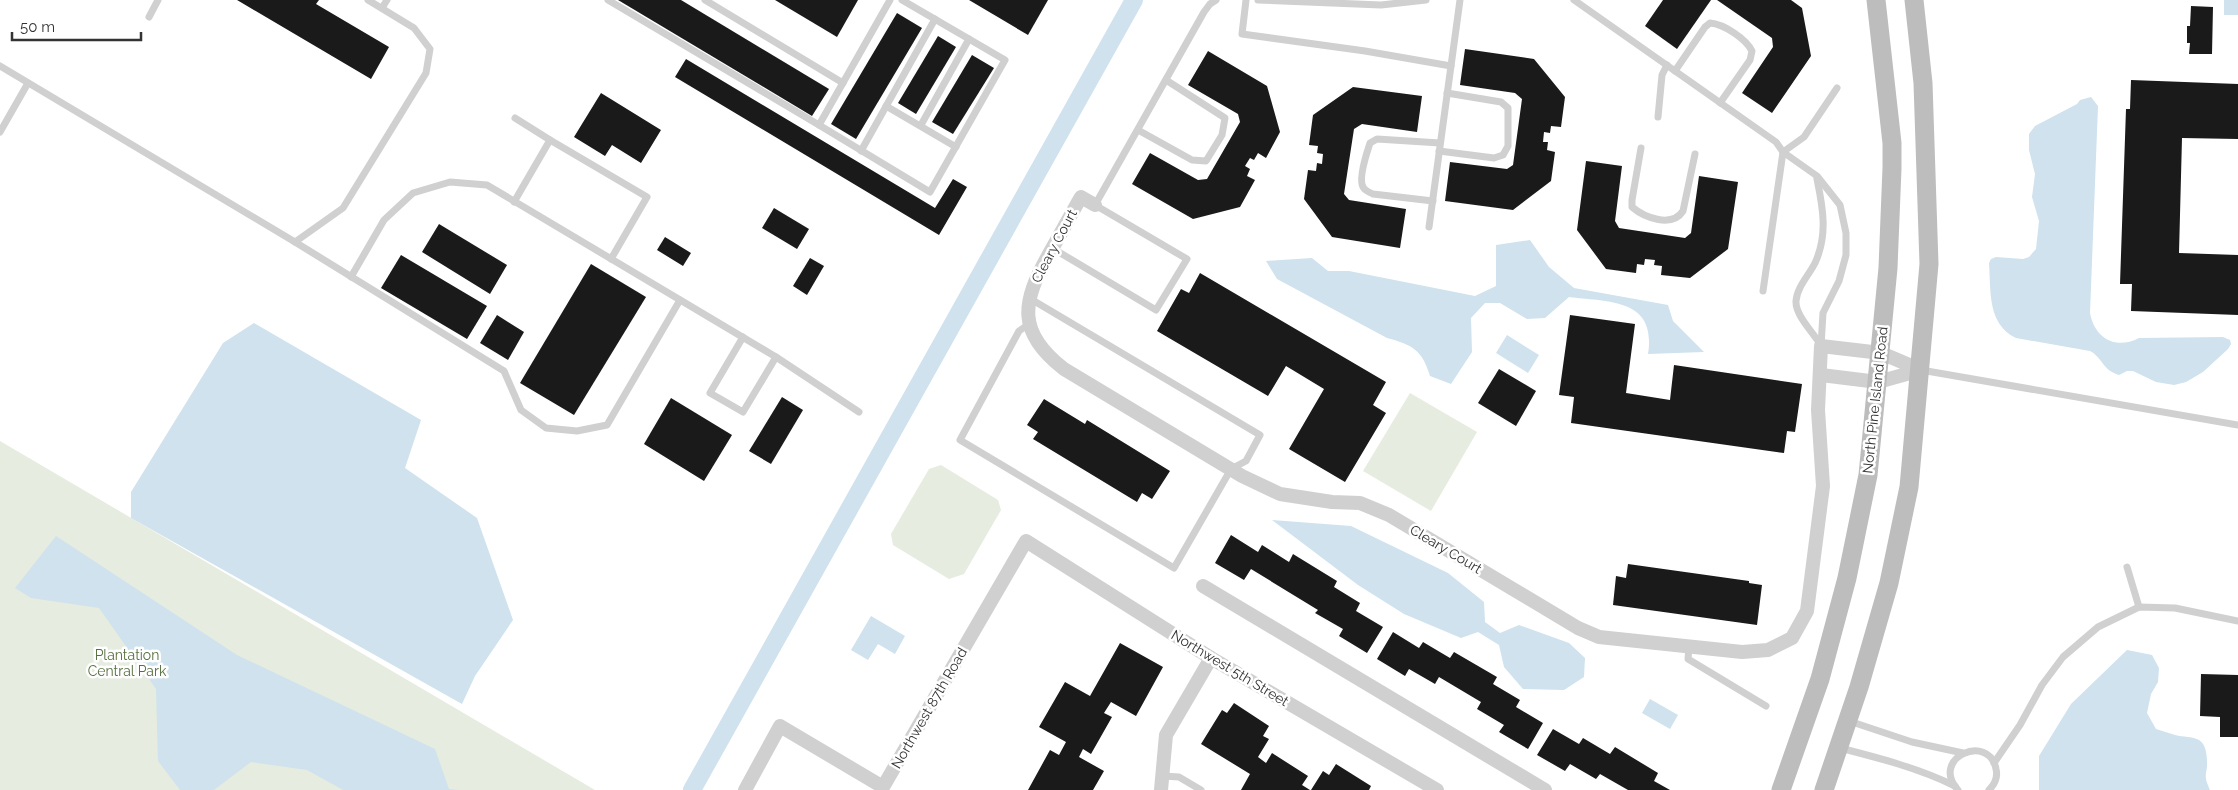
<svg xmlns="http://www.w3.org/2000/svg" width="2238" height="790" font-family="Raleway,sans-serif">
  <style>
    .green { fill: #e6ecdf }
    .water { fill: #cfe2ee }
    .lines { fill: none; stroke-linecap: round; stroke-linejoin: round }
    .canal { stroke: #cfe2ee; stroke-width: 18 }
    .building { fill: #1a1a1a }
    .service { stroke: #d0d0d0; stroke-width: 7 }
    .minor { stroke: #d0d0d0; stroke-width: 14 }
    .secondary { stroke: #bdbdbd; stroke-width: 19 }
    .labels { text-anchor: middle; stroke-width: 5; stroke-linejoin: round; paint-order: stroke }
    .street-label { font-size: 14px; fill: #333; stroke: #fff }
    .park-label { font-size: 14px; fill: #56703f; stroke: #fff }
  </style>
  <rect width="100%" height="100%" fill="#fff"/>
  <g class="green">
    <polygon points="1410,393 1477,432 1431,511 1363,471"/>
    <polygon points="0,441 595,790 0,790"/>
    <polygon points="941,465 998,500 1001,510 964,574 949,579 893,545 891,534 929,469"/>
  </g>
  <g class="water">
    <rect x="2224" y="0" width="14" height="15"/>
    <path d="M2091,97L2098,106L2090,313C2095,339 2116,350 2139,338L2223,337L2230,340L2231,344L2228,349L2203,372L2186,382L2174,385L2156,382L2133,371H2127L2119,375C2102,370 2103,358 2090,351L2016,338C1987,324 1991,291 1989,263L1991,259L1996,257L2023,259L2029,257L2036,249L2039,221L2032,197L2035,174L2029,150V134L2035,126L2077,104L2080,100Z"/>
    <path d="M1530,240L1549,267L1574,288L1668,305L1673,321L1704,352L1648,354C1657,298 1608,302 1569,297L1545,318L1527,319L1500,303H1485L1471,318L1472,352L1451,384L1430,376C1422,350 1413,345 1387,338L1277,279L1266,261L1312,258L1328,271H1349L1475,296L1496,286V245Z"/>
    <polygon points="254,323 421,420 405,468 477,518 513,620 475,676 462,704 131,518 131,492 223,343"/>
    <polygon points="1507,335 1539,355 1528,373 1496,353"/>
    <polygon points="1272,520 1351,526 1448,573 1484,602 1485,622 1500,633 1519,625 1569,643 1585,658 1584,677 1564,690 1523,689 1504,667 1499,645 1478,632 1461,638 1404,614 1358,585"/>
    <polygon points="56,536 237,655 435,749 449,789 458,790 343,790 307,770 251,762 214,790 180,790 158,761 156,689 99,608 31,598 15,588"/>
    <polygon points="871,616 905,636 895,654 878,644 868,660 851,650"/>
    <path d="M2127,650L2152,655L2159,668L2158,682L2151,694L2147,713L2156,729C2162,731 2169,733 2175,735C2193,739 2206,734 2207,760C2208,775 2202,773 2210,790H2039V756L2071,704Z"/>
    <polygon points="1650,699 1678,715 1670,729 1642,713"/>
  </g>
  <g class="lines">
    <polyline class="canal" points="692,790 1134,0"/>
  </g>
  <g class="building">
    <polygon points="237,0 319,0 316,4 389,47 371,79"/>
    <polygon points="618,0 681,0 829,89 812,116"/>
    <polygon points="775,0 858,0 837,37"/>
    <polygon points="969,0 1048,0 1028,35"/>
    <polygon points="1663,0 1711,0 1677,49 1645,26"/>
    <polygon points="1717,0 1791,0 1802,8 1811,56 1772,113 1742,93 1773,47 1772,38"/>
    <polygon points="2191,6 2213,7 2212,54 2189,54 2190,43 2187,43 2187,26 2190,26"/>
    <polygon points="897,13 922,28 856,139 831,124"/>
    <polygon points="938,36 956,47 916,114 898,103"/>
    <polygon points="1465,49 1534,59 1565,97 1561,127 1551,126 1550,133 1544,132 1543,142 1548,142 1547,150 1555,152 1551,181 1513,210 1445,201 1450,162 1507,169 1513,165 1522,99 1515,93 1460,85"/>
    <polygon points="1208,51 1267,86 1280,132 1266,158 1258,153 1254,160 1250,158 1245,166 1250,169 1247,176 1255,180 1240,207 1193,219 1132,184 1150,153 1198,180 1207,179 1240,122 1238,114 1188,85"/>
    <polygon points="972,55 994,68 953,134 932,122"/>
    <polygon points="686,59 935,208 953,179 967,187 939,235 675,77"/>
    <polygon points="2131,80 2238,84 2238,139 2182,138 2179,253 2238,255 2238,315 2131,311 2132,284 2120,284 2126,109 2130,109"/>
    <polygon points="1353,87 1422,96 1417,132 1362,124 1354,129 1344,194 1349,200 1406,209 1400,248 1332,237 1304,199 1308,170 1316,171 1317,163 1322,164 1323,154 1317,153 1318,146 1309,145 1313,115"/>
    <polygon points="601,93 661,130 641,163 612,145 605,156 574,137"/>
    <polygon points="1586,161 1622,166 1615,221 1619,228 1685,238 1691,233 1699,176 1738,182 1728,249 1690,278 1661,275 1662,266 1654,265 1655,260 1645,259 1644,265 1637,264 1636,273 1606,269 1577,230"/>
    <polygon points="774,208 809,229 797,249 762,228"/>
    <polygon points="439,224 507,265 490,294 422,252"/>
    <polygon points="665,237 691,253 683,266 657,250"/>
    <polygon points="401,255 487,306 467,339 381,288"/>
    <polygon points="810,258 824,266 807,295 793,286"/>
    <polygon points="591,264 646,297 574,415 520,383"/>
    <polygon points="1200,273 1386,382 1373,405 1386,413 1345,482 1289,449 1324,389 1286,366 1268,396 1157,331 1181,289 1189,293"/>
    <polygon points="497,315 524,332 508,360 480,343"/>
    <polygon points="1570,315 1635,324 1626,393 1670,400 1674,365 1802,384 1795,432 1787,431 1784,453 1571,423 1574,397 1559,395"/>
    <polygon points="1499,369 1536,391 1516,426 1478,403"/>
    <polygon points="782,397 803,410 771,464 749,451"/>
    <polygon points="671,398 732,435 704,481 644,444"/>
    <polygon points="1044,399 1085,424 1087,420 1170,471 1152,499 1142,493 1137,502 1033,439 1038,432 1027,425"/>
    <polygon points="1231,535 1258,552 1262,545 1289,562 1293,554 1337,581 1334,587 1360,603 1356,611 1383,627 1367,653 1339,636 1343,629 1315,613 1318,610 1251,569 1244,580 1215,563"/>
    <polygon points="1628,564 1749,581 1749,583 1762,585 1757,625 1613,605 1616,576 1626,578"/>
    <polygon points="1393,632 1419,648 1423,642 1450,658 1454,652 1497,677 1493,684 1520,700 1516,707 1543,723 1528,749 1499,732 1504,725 1477,709 1481,702 1439,677 1435,684 1409,669 1405,676 1377,659"/>
    <polygon points="1120,643 1163,667 1136,716 1111,702 1104,713 1112,717 1091,754 1083,749 1079,757 1104,771 1093,790 1028,790 1050,750 1059,755 1066,742 1039,727 1065,682 1090,696"/>
    <polygon points="2201,674 2238,675 2238,737 2220,737 2220,717 2200,716"/>
    <polygon points="1234,703 1269,726 1263,736 1269,739 1258,757 1266,763 1272,753 1308,776 1302,785 1310,790 1241,790 1250,774 1201,744 1222,710 1227,713"/>
    <polygon points="1553,729 1579,744 1583,738 1610,754 1615,747 1658,773 1654,781 1670,790 1628,790 1600,774 1596,779 1570,764 1565,771 1537,755"/>
    <polygon points="1336,764 1371,786 1369,790 1311,790 1323,771 1329,775"/>
  </g>
  <g class="lines">
    <g class="service">
      <polyline points="608,0 819,125 890,0"/>
      <polyline points="705,0 843,83"/>
      <polyline points="1246,0 1242,34 1365,51 1451,66"/>
      <polyline points="1258,0 1381,5 1426,0"/>
      <polyline points="1574,0 1776,142 1783,152 1817,176 1840,205 1846,233 1846,255 1839,281 1823,313 1821,346"/>
      <polyline points="382,8 387,0"/>
      <polyline points="149,17 158,0"/>
      <polyline points="0,66 295,242 504,371 521,410 546,428 577,431 607,425 680,300"/>
      <path d="M1675,71L1705,27L1710,23C1724,24 1746,39 1752,51L1750,60L1720,103"/>
      <polyline points="886,106 956,147"/>
      <polyline points="1658,117 1662,75 1667,65"/>
      <polyline points="819,125 930,192 1005,60 902,0"/>
      <polyline points="921,125 969,39"/>
      <polyline points="1138,130 1192,160 1206,161 1222,135 1225,118 1166,80"/>
      <polyline points="0,132 28,83"/>
      <polyline points="550,140 647,197 611,259"/>
      <path d="M1641,148L1632,200V207C1645,218 1672,228 1683,211L1695,154"/>
      <polyline points="861,151 935,19"/>
      <polyline points="1439,151 1494,158 1503,155 1508,146 1508,108 1501,102 1447,93"/>
      <path d="M1817,179C1823,208 1828,235 1815,263C1809,275 1797,287 1796,301C1795,315 1813,332 1820,344"/>
      <path d="M1433,201L1373,194C1369,192 1365,191 1363,187C1358,178 1367,152 1370,143L1377,139L1440,143"/>
      <polyline points="514,202 550,140 515,118"/>
      <polyline points="1429,227 1460,0"/>
      <polyline points="295,242 343,208 426,73 430,49 414,28 368,0"/>
      <polyline points="1052,248 1156,310 1187,259 1095,205 1204,12 1210,4 1216,0"/>
      <polyline points="351,277 384,220 413,193 450,182 487,185 776,357 859,412"/>
      <polyline points="1763,291 1783,152 1804,137 1837,88"/>
      <polyline points="1029,298 1260,435 1246,461 1231,469 1174,568 960,440 1019,331 1029,324"/>
      <polyline points="743,337 710,393 743,412 776,357"/>
      <polyline points="1921,370 2238,425"/>
      <polyline points="2127,567 2139,607"/>
      <polyline points="1689,647 1688,659 1766,706"/>
      <polyline points="1849,721 1912,742 1963,753"/>
      <path d="M1840,748C1879,758 1918,768 1955,786"/>
      <polyline points="1994,763 2020,725 2042,685 2063,657 2098,627 2139,607 2175,608 2238,621"/>
      <polyline points="1163,776 1179,777 1201,790"/>
      <path d="M1958,790C1929,758 1989,732 1996,769C1998,777 1995,784 1989,790"/>
    </g>
    <g class="minor">
      <path d="M1095,205L1081,197C1070,216 1060,235 1049,254C1022,302 1016,332 1064,369L1242,476L1280,494L1332,502L1360,503L1389,515L1578,628L1599,637L1742,652L1768,650L1792,638L1807,611L1823,486L1818,410L1821,346L1881,353L1921,370"/>
      <polyline points="1821,375 1878,382 1921,370"/>
      <polyline points="1203,586 1545,790"/>
      <polyline points="745,790 780,726 883,787 1026,541 1211,658 1437,790"/>
      <polyline points="1161,790 1166,735 1211,658"/>
    </g>
    <g class="secondary">
      <polyline points="1781,790 1820,679 1847,578 1868,475 1888,268 1892,168 1892,143 1876,0"/>
      <polyline points="1824,790 1859,687 1889,583 1909,487 1929,264 1923,83 1914,0"/>
    </g>
  </g>
  <g class="labels">
    <g class="street-label">
      <text transform="translate(1054 246) rotate(-62)" y="5">Cleary Court</text>
      <text transform="translate(1875 400) rotate(-84)" y="5">North Pine Island Road</text>
      <text transform="translate(1446 549) rotate(31)" y="5">Cleary Court</text>
      <text transform="translate(1230 668) rotate(31)" y="5">Northwest 5th Street</text>
      <text transform="translate(929 708) rotate(-60)" y="5">Northwest 87th Road</text>
    </g>
    <g class="park-label">
      <text x="127" y="660">Plantation<tspan x="127" dy="16">Central Park</tspan></text>
    </g>
  </g>
  <path d="M12 32v8h129v-8" fill="none" stroke="#333333" stroke-width="2.5"/>
  <text x="20" y="32" font-size="15" fill="#333333" stroke="#ffffff" stroke-width="4" paint-order="stroke">50 m</text>
</svg>
